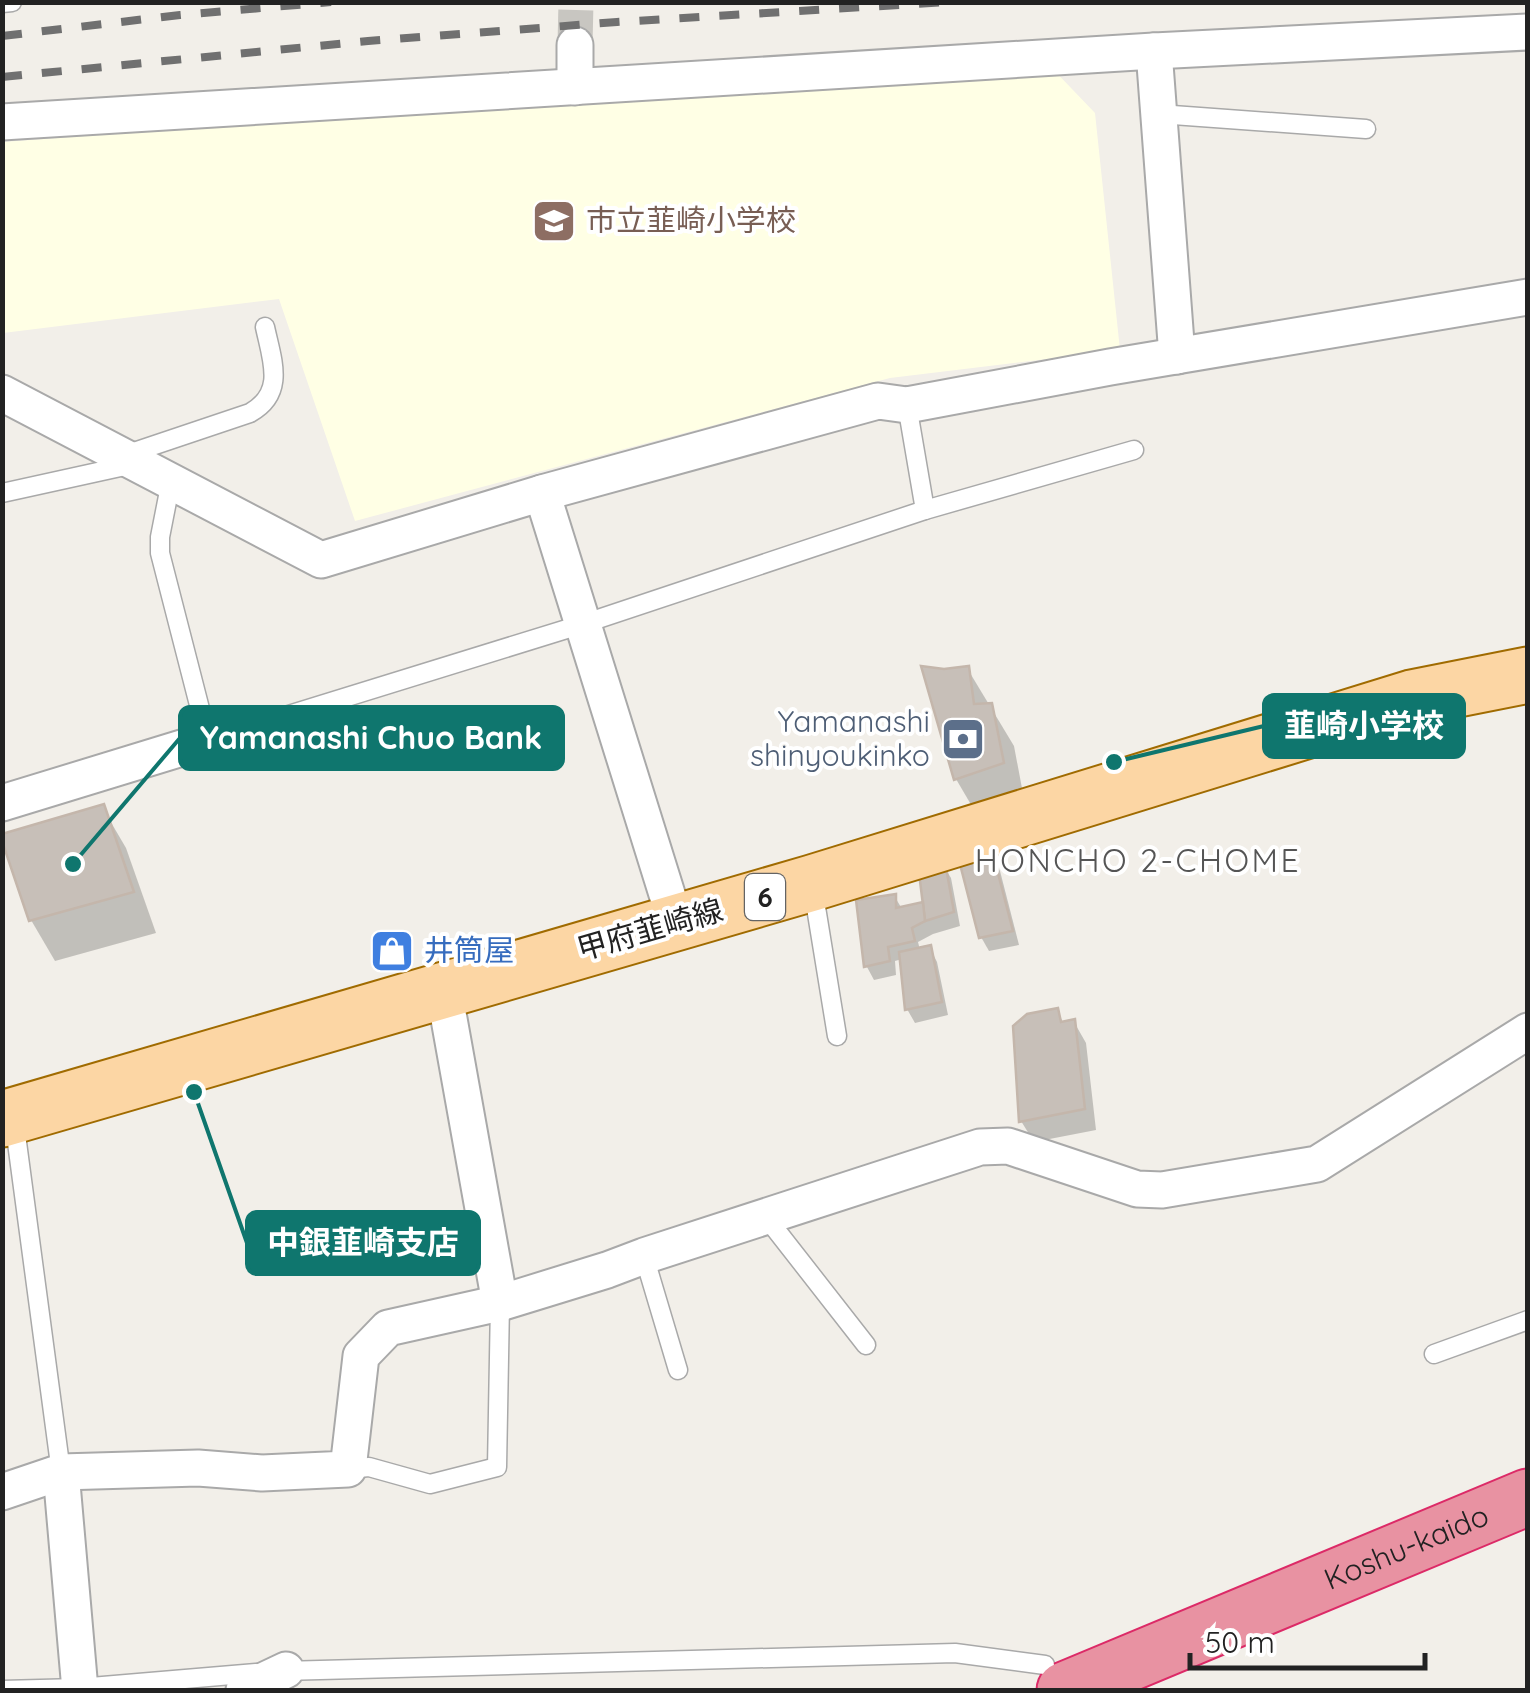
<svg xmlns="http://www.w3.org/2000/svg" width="1530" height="1693" font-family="Quicksand,'Noto Sans JP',sans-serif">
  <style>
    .education { fill: #ffffe5 }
    .shadow { fill: #0003 }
    .building { fill: #c7bfb8; stroke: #c4b6ab; stroke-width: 2.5 }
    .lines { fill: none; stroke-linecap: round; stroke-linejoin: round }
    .street-tunnel { stroke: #c8c6c1; stroke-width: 35; stroke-dasharray: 35 18; stroke-linecap: butt }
    .lane-casing { stroke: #a9a9a9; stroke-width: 21 }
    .street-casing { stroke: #a9a9a9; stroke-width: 39 }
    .primary-casing { stroke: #a06b00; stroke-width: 59 }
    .highway-casing { stroke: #dc2a67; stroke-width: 59 }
    .lane { stroke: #fff; stroke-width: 18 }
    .street { stroke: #fff; stroke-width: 35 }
    .primary { stroke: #fcd6a4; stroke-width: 55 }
    .highway { stroke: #e892a2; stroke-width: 55 }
    .rail { stroke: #707070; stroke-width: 8; stroke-dasharray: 20 20; stroke-linecap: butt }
    .labels { text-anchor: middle; stroke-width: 8; stroke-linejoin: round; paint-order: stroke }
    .shield { fill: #fff; stroke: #646464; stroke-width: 2.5 }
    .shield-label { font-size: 28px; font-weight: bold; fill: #222 }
    .education-label { font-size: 30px; fill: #785e54; stroke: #fff; text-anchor: start }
    .service-label { font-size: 30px; fill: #4e5e75; stroke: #fff; text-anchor: end }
    .street-label { font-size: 30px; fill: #222; stroke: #fff }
    .shop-label { font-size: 30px; fill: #366cbe; stroke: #fff; text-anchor: start }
    .neighbourhood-label { font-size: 32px; letter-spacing: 2.5px; fill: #555; stroke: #fff }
    .leader { fill: none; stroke: #0f766e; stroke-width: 4 }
    .callout-dot { fill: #0f766e; stroke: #fff; stroke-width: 4 }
    .callout { fill: #0f766e; stroke: #0f766e; stroke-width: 4 }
    .callout-label { font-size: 32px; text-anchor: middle; font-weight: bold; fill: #fff }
  </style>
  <rect width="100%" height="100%" fill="#f2efe9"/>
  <polygon class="education" points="1049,65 1095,113 1120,350 890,378 355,521 279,299 3,333 3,142"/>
  <g class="shadow">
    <polygon points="967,668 1014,746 1025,804 980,820 956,779"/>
    <polygon points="102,807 126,848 156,933 55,961 31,920"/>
    <polygon points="992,857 1000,871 1019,945 989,951 981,937"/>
    <polygon points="943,865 951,878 960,926 933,934 918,942 920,950 930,948 937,962 948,1015 915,1023 907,1009 902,959 895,961 896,975 874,980 867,967 858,902 895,897 902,909 925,904"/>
    <polygon points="1057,1011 1064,1024 1074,1022 1086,1043 1096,1130 1034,1142 1021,1121"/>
  </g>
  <g class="building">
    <polygon points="921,666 944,669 969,666 974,704 992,703 1004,763 954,780"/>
    <polygon points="104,804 134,892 29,921 2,841 2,834"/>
    <polygon points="993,854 1013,931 979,938 960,864"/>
    <polygon points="945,862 954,912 925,921 919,873"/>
    <polygon points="896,894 896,908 923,902 925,921 912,928 915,941 888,947 890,961 864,967 856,900"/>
    <polygon points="931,945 942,1002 905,1010 899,952"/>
    <polygon points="1058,1008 1061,1022 1075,1019 1085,1109 1019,1122 1013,1026 1027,1014"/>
  </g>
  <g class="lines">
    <polyline class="street-tunnel" points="575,45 576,2"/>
    <g class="lane-casing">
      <g id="lane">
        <polyline points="2,3 12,2"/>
        <polyline points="1159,114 1366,129"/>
        <path d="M125,455L250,413C286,393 272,360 265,327"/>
        <polyline points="171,481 160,537 160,553 208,740 583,624 925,510 907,405"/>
        <polyline points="2,493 134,464"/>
        <polyline points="925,510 1134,450"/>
        <polyline points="813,889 837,1036"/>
        <polyline points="14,1120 61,1472"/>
        <polyline points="766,1217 866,1345"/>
        <polyline points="644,1256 678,1370"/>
        <polyline points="1434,1354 1528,1320"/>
        <polyline points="348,1469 369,1467 430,1484 497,1467 500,1303"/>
        <polyline points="282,1671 955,1653 1045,1665"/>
        <polyline points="2,1690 79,1688 256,1673"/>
      </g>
    </g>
    <g class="street-casing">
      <g id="street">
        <polyline points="1154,51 1177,356"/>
        <polyline points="575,87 575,45"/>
        <polyline points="2,122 1154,51 1528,32"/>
        <polyline points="2,393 321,560 542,493 878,401 907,405 1110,367 1528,297"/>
        <polyline points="542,493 676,923"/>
        <polyline points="2,803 208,740"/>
        <polyline points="444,991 500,1303"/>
        <polyline points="61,1472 80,1690"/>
        <polyline points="2,1492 61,1472 198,1468 262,1473 348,1469 361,1356 388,1328 500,1303 607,1270 644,1256 980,1147 1008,1146 1137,1189 1162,1190 1317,1164 1528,1031"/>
        <polyline points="244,1690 286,1670"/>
      </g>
    </g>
    <g class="primary-casing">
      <polyline id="primary" points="2,1119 812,883 1412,698 1528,675"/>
    </g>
    <g class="highway-casing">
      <g id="highway">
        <path id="s1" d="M1065,1690L1528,1497"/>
      </g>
    </g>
    <use href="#lane" class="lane"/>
    <use href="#street" class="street"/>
    <use href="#primary" class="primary"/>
    <use href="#highway" class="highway"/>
    <g class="rail">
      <polyline points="2,36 180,15 331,2"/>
      <polyline points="2,77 368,41 617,22 948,2"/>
    </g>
  </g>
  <defs>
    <g id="school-square" transform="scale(2.25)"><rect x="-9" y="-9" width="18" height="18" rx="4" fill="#8d6e63" stroke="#fff"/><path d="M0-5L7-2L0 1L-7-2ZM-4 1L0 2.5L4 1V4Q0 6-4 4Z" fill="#fff"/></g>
    <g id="bank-square" transform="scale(2.25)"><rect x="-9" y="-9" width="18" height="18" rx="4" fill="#5c6f8a" stroke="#fff"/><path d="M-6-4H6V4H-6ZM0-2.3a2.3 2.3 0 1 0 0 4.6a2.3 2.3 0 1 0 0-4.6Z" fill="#fff"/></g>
    <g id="shop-square" transform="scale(2.25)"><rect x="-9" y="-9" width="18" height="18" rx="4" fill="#3f7fe0" stroke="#fff"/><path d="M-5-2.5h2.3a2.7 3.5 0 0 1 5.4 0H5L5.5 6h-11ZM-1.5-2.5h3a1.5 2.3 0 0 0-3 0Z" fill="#fff"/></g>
  </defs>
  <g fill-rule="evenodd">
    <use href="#school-square" x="554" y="221"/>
    <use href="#bank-square" x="963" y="739"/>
    <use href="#shop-square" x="392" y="951"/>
  </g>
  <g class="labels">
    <rect class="shield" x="745" y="874" width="40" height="46" rx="8"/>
    <g class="shield-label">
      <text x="765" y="907">6</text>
    </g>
    <g class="education-label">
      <text x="586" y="231">市立韮崎小学校</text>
    </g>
    <g class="service-label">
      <text x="930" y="732">Yamanashi<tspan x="930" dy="34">shinyoukinko</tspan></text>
    </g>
    <g class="street-label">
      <text transform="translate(650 930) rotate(-16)" y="10">甲府韮崎線</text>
      <text dy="10" stroke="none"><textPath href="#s1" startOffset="370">Koshu-kaido</textPath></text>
    </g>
    <g class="shop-label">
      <text x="424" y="961">井筒屋</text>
    </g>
    <g class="neighbourhood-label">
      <text x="1138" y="872">HONCHO 2-CHOME</text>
    </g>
  </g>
  <path class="leader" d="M1114 762L1264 726M73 864L180 738M194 1092L247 1243"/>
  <g class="callout-dot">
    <circle cx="1114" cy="762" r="10"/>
    <circle cx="73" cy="864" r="10"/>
    <circle cx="194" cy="1092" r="10"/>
  </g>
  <g class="callout">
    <rect x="1264" y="695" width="200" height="62" rx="10"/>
    <rect x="180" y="707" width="383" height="62" rx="10"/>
    <rect x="247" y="1212" width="232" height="62" rx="10"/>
  </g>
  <g class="callout-label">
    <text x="1364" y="737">韮崎小学校</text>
    <text x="371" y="749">Yamanashi Chuo Bank</text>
    <text x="363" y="1254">中銀韮崎支店</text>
  </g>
  <rect width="1530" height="1693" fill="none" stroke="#222222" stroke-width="10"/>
  <path d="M1190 1653v15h235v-15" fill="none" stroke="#222222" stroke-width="5"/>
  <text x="1205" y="1653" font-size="30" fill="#222222" stroke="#ffffff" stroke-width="8" paint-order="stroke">50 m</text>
</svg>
